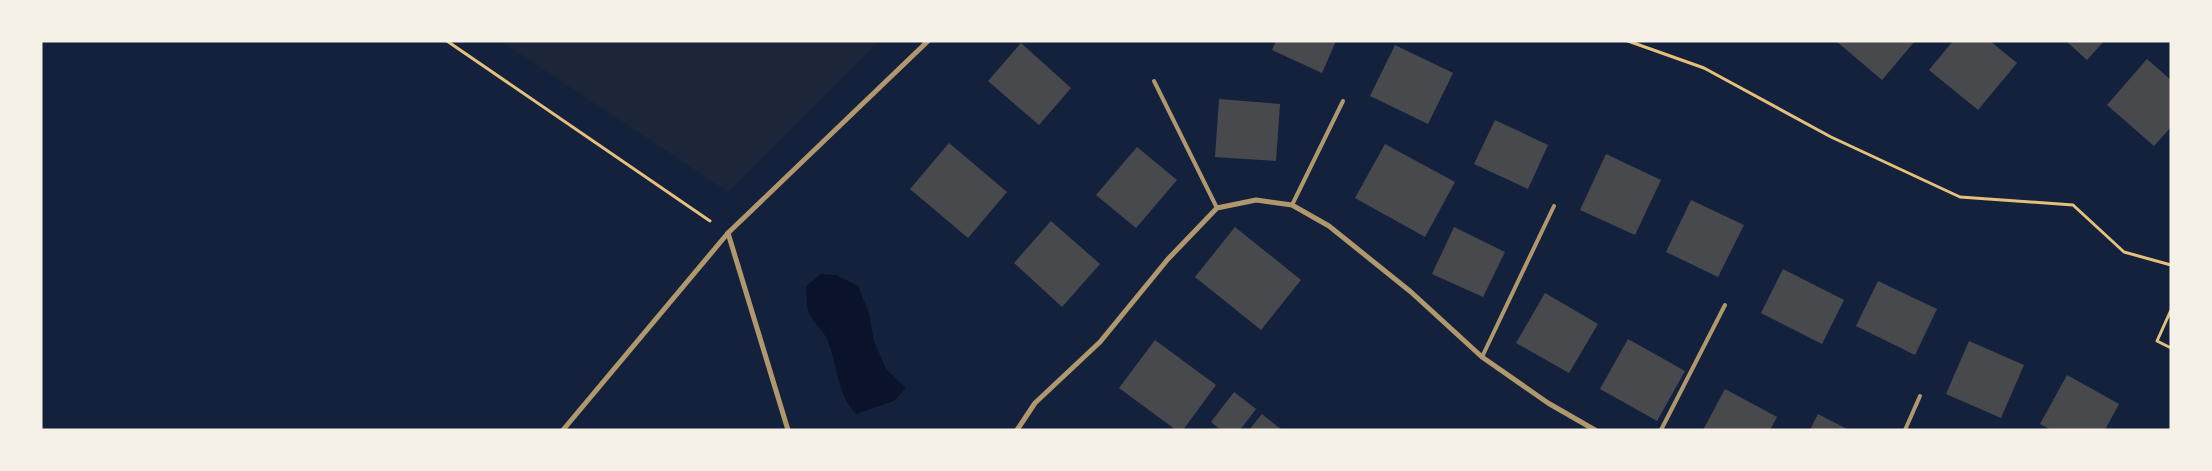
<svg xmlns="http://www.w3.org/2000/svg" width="2212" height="471" font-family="Georgia,serif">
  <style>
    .green { fill: #1d2539 }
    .water { fill: #0b132b }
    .building { fill: #48494c }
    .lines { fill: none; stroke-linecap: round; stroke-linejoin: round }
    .path { stroke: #e5c07b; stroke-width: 3 }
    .service { stroke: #b1986c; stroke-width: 4 }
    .minor { stroke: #b1986c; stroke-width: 5 }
  </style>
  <rect width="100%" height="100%" fill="#14213d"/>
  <polygon class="green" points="501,41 879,41 728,192"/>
  <path class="water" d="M821,274L836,275L858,286L869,313L874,341L886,369L906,388L894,401L856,414C836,393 838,365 827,339C823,330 813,323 809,313C806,306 807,294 806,286Z"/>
  <g class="building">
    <polygon points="1276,41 1336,41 1322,73 1272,50"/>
    <polygon points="1836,41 1915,41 1882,80"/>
    <polygon points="1953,41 1990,41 2017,63 1978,110 1929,70"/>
    <polygon points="2066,41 2104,41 2087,60"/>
    <polygon points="1021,43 1071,88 1039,125 988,81"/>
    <polygon points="1395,45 1453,73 1428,124 1370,96"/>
    <polygon points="2147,59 2171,80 2171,127 2154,146 2107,105"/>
    <polygon points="1219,99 1280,104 1276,161 1215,157"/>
    <polygon points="1495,120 1548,145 1528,189 1474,164"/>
    <polygon points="949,143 1007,192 968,238 910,189"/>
    <polygon points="1385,144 1455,182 1425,237 1355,198"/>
    <polygon points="1137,147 1177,180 1136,228 1096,195"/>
    <polygon points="1606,154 1661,180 1635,235 1580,210"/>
    <polygon points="1691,200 1744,225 1718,277 1666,252"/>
    <polygon points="1051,221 1100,264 1062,307 1014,263"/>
    <polygon points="1235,227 1301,280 1261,330 1195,277"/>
    <polygon points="1454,227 1505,252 1483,297 1432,274"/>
    <polygon points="1783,269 1844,300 1822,344 1761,313"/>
    <polygon points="1878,281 1937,309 1915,355 1856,326"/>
    <polygon points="1545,293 1598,324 1569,373 1516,343"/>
    <polygon points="1628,339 1685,371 1657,421 1600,389"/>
    <polygon points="1155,340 1216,385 1183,430 1176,430 1119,388"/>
    <polygon points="1969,341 2024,365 2001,418 1946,394"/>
    <polygon points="2067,375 2119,404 2105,430 2051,430 2040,424"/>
    <polygon points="1725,389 1777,417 1770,430 1703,430"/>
    <polygon points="1234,392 1256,409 1240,430 1221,430 1211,422"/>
    <polygon points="1262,414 1282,430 1249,430"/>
    <polygon points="1818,414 1849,430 1810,430"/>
  </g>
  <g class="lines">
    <g class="path">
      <polyline points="447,41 710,221"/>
      <polyline points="1628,41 1704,68 1831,137 1960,197 2073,205 2124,252 2171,265"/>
      <polyline points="2171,310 2157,341 2171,348"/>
    </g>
    <g class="service">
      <polyline points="1154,81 1217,208"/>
      <polyline points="1292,205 1343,101"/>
      <polyline points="1482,357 1554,206"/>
      <polyline points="1661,430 1725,305"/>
      <polyline points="1905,430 1920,396"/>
    </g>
    <g class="minor">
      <polyline points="728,233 788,430"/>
      <polyline points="563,430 728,233 928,41"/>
      <polyline points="1017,430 1035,403 1100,342 1168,259 1217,208 1256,200 1292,205 1329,226 1411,292 1482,357 1548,403 1595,430"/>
    </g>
  </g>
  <rect width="2212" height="471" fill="none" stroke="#f6f1e7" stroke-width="85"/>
</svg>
